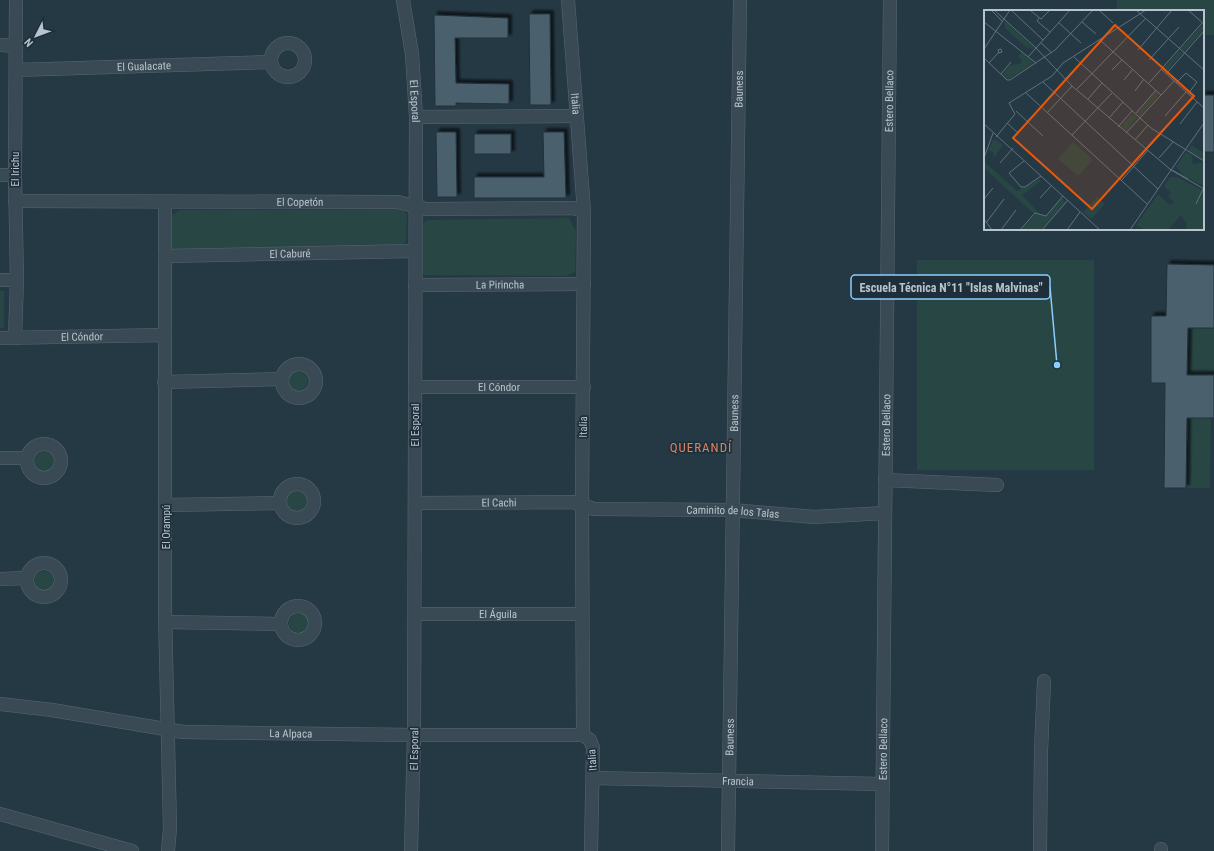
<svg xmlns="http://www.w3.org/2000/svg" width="1214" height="851" font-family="'Roboto Condensed',sans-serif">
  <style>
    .green { fill: #274644 }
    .building { fill: #4b616d; stroke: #20313c; filter: url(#shadow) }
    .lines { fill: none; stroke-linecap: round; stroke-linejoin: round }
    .minor-casing { stroke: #586772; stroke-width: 14 }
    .minor { stroke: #3a4a54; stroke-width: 13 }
    .labels { text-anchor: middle; stroke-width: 3.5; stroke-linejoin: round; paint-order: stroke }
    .street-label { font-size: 11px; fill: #b7c4ce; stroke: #1e2f3a }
    .quarter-label { font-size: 13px; letter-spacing: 1px; fill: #de8162; stroke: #1e2f3a }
    .inset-road { fill: none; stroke: #5f717c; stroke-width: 1 }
    .view { fill: #e8590c; fill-opacity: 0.15; stroke: #e8590c; stroke-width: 2 }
    .inset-edge { fill: none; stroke: #b7c4ce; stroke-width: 2 }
    .leader { fill: none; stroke: #8bceff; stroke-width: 1.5 }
    .callout-dot { fill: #8bceff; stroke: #1e2f3a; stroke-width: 1.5 }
    .callout { fill: #1e2f3a; stroke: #8bceff; stroke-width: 1.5 }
    .callout-label { font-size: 12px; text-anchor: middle; font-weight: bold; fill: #b7c4ce }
  </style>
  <defs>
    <filter id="shadow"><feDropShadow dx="3.5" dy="-3.5" stdDeviation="1" flood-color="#0009"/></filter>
  </defs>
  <rect width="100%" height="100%" fill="#253945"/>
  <g class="green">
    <polygon points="1117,0 1214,0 1214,35 1203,35 1203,11 1117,11"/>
    <polygon points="401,209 407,214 406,241 401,246 173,250 171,248 171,216 180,210"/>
    <polygon points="569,218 576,232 575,272 566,276 424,275 419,271 419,228 427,220"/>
    <rect x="917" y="260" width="177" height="210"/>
    <rect x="0" y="291" width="4" height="37"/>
    <polygon points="1188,328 1214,328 1214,375 1187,375"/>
    <circle cx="298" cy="381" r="10"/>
    <polygon points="1187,418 1211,418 1210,488 1186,488"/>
    <circle cx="44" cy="462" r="10"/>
    <circle cx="297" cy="501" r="10"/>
    <circle cx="44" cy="581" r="10"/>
    <circle cx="299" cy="623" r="10"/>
  </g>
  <g class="building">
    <polygon points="529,14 550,14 551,105 530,105"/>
    <polygon points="434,15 508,18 508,38 455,38 456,83 509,84 509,104 456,103 456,106 435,106"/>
    <rect x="1203" y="95" width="11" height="57"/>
    <polygon points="436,132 456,132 457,197 437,197"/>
    <polygon points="543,132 564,132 566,198 474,198 474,177 544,177"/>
    <rect x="474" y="134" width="37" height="20"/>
    <polygon points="1167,264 1214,265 1214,328 1188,328 1187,375 1214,375 1214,418 1187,418 1186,488 1164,488 1165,383 1151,383 1151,316 1166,316"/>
  </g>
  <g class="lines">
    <g class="minor-casing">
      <g id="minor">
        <path id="s1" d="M403,0L412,54L416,117L414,735L411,851"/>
        <path id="s2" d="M568,0L584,211L582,505L583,735"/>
        <circle cx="288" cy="60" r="17"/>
        <polyline points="0,45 16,46"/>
        <path id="s3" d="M16,70L271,62"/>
        <polyline points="416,117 576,116"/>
        <polyline points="0,175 15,175"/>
        <path id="s4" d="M15,201L398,202L426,209L573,208L584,211"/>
        <polyline points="165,202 165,611 170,828 168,851"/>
        <path id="s5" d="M165,256L414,251"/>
        <polyline points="0,280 17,280"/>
        <path id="s6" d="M415,285L584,284"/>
        <path id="s7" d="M0,338L165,335"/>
        <polyline points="15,338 17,280 15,175 16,0"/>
        <circle cx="299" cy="381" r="17"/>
        <polyline points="164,382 282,379"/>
        <path id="s8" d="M415,387H584"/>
        <circle cx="44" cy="461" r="17"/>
        <polyline points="0,458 27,458"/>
        <polyline points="885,480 997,485"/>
        <circle cx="297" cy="501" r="17"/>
        <path id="s9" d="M415,503L573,502L594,509L732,510L814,517L885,513"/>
        <polyline points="166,505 280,503"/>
        <circle cx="44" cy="580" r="17"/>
        <polyline points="0,579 26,578"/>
        <circle cx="298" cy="623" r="17"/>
        <path id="s10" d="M415,614H582"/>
        <polyline points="166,622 280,624"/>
        <path id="s11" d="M0,704L52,710L183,732L414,735H583"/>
        <polyline points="583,735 590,740 593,748 591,851"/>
        <path id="s12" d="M593,778L882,784"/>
        <polyline points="0,814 132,851"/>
        <path id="s13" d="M728,851L740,0"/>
        <path id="s14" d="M882,851L890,0"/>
        <polyline points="1040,851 1041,751 1044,681"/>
        <polyline points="1161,851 1161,849"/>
      </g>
    </g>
    <use href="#minor" class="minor"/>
  </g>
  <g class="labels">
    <g class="street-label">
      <text dy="4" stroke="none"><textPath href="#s3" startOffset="128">El Gualacate</textPath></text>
      <text dy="4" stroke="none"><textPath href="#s13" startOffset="762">Bauness</textPath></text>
      <text dy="4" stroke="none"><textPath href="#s1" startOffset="102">El Esporal</textPath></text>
      <text dy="4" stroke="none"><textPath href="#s14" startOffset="750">Estero Bellaco</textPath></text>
      <text dy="4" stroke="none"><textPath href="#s2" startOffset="104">Italia</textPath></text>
      <text transform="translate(15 169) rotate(-90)" y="4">El Irichu</text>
      <text dy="4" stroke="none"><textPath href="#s4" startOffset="285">El Copetón</textPath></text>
      <text dy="4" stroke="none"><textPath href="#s5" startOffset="125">El Caburé</textPath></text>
      <text dy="4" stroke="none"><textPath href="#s6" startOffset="85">La Pirincha</textPath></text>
      <text dy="4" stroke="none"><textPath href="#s7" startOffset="82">El Cóndor</textPath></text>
      <text dy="4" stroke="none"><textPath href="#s8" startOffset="84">El Cóndor</textPath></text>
      <text dy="4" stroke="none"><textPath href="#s13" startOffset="438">Bauness</textPath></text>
      <text transform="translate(415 425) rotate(-90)" y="4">El Esporal</text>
      <text dy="4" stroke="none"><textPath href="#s14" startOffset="426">Estero Bellaco</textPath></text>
      <text transform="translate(583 427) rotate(-89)" y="4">Italia</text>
      <text dy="4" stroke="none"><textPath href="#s9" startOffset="84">El Cachi</textPath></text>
      <text dy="4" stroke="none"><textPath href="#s9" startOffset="319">Caminito de los Talas</textPath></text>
      <text transform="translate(166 527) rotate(-90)" y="4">El Orampú</text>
      <text dy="4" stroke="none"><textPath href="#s10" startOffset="83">El Águila</textPath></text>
      <text dy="4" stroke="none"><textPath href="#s11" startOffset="293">La Alpaca</textPath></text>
      <text dy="4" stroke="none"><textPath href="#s13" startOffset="114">Bauness</textPath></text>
      <text transform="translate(414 749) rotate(-89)" y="4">El Esporal</text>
      <text dy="4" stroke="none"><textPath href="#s14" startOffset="102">Estero Bellaco</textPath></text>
      <text transform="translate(592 760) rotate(-94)" y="4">Italia</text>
      <text dy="4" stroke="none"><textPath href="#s12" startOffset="145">Francia</textPath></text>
    </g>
    <g class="quarter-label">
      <text x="701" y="452">QUERANDÍ</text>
    </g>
  </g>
  <g transform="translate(984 10)">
    <rect width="220" height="220" fill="#253945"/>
    <path d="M21,11L50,38L49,40L46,37L44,39L21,18ZM218,15L220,20L200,41L197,38ZM195,41L198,43L182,62L179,59ZM38,42L50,53L23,70L18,65L26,55L35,54L38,51L34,46ZM172,81L175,85L156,106L153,103ZM149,103L153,107L142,121L137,116ZM10,129L19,135L9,149L10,143L4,140ZM89,132L109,150L94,166L74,149ZM207,135L220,143V151L204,141ZM202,142L208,146L209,154L220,152V176L201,167L192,157ZM1,152L33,181L55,169L57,171L38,185L55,203L50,204L0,158ZM186,167H193L220,181V220H202L203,214L197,205L184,220H161L152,215L174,184L186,195L190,192L184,186L187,183L180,176ZM113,187L121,194L107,209L99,202ZM78,188L82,192L57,220H37L52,204L62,206Z" fill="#274644"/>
    <path class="inset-road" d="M7,0L18,11M10,0L52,38L88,76L187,160L220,113M27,0L59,30M115,0L129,13M152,0L220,60M204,0L220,14M47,1L57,9L66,0M55,8L53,11L66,22M0,12L52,53M98,12L112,24M75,13L97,33M116,30L177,85M57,33L68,43M0,39L26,0M17,39L18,42L15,43L14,40ZM154,40L188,0M44,47L86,0M90,47L167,118L220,151M0,48L23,70H26L71,40L109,0M165,50L195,17M5,53L15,42M177,59L220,98M128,60L138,50M17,64L27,52M182,64L220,21M140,70L149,59M59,72L174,179M165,73L218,13M192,73L202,63L213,72L204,84M93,79L161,9M151,81L160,69M42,83L163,194M104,89L118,73M32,101L59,126M63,103L88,76M152,103L172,80M181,106L202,82M125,108L139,92M23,113L34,123M0,114L116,220M196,114L213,92M134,117L148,101M142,123L190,71M88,125L128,83M12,127L31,104L25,93L68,66L79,53L162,0M151,130L164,115M163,139L177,124M0,148L9,123M175,148L189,132M40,151L25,163L37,177H41L57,166M16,153L29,138M187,160L220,179M188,160L204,169M137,171L164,140M56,188L68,175M0,189L9,178M212,194L219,179M0,209L8,220M2,213L20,189M17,220L32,200M36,220L51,203L62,206L79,186M58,220L84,190M83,220L96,202M146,220L187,160"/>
    <path class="view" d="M131,15L210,86L108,199L29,128Z"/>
    <rect width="220" height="220" class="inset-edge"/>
  </g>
  <path class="leader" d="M1057 365L1050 287"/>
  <circle class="callout-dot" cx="1057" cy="365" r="4"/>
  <rect class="callout" x="851" y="275" width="199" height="24" rx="4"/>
  <g class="callout-label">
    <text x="951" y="292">Escuela Técnica N°11 "Islas Malvinas"</text>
  </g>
  <g transform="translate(36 36) rotate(228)" stroke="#1e2f3a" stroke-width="3" paint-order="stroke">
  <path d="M0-3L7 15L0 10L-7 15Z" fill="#b7c4ce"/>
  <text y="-6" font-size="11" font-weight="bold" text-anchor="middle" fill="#b7c4ce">N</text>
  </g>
</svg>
